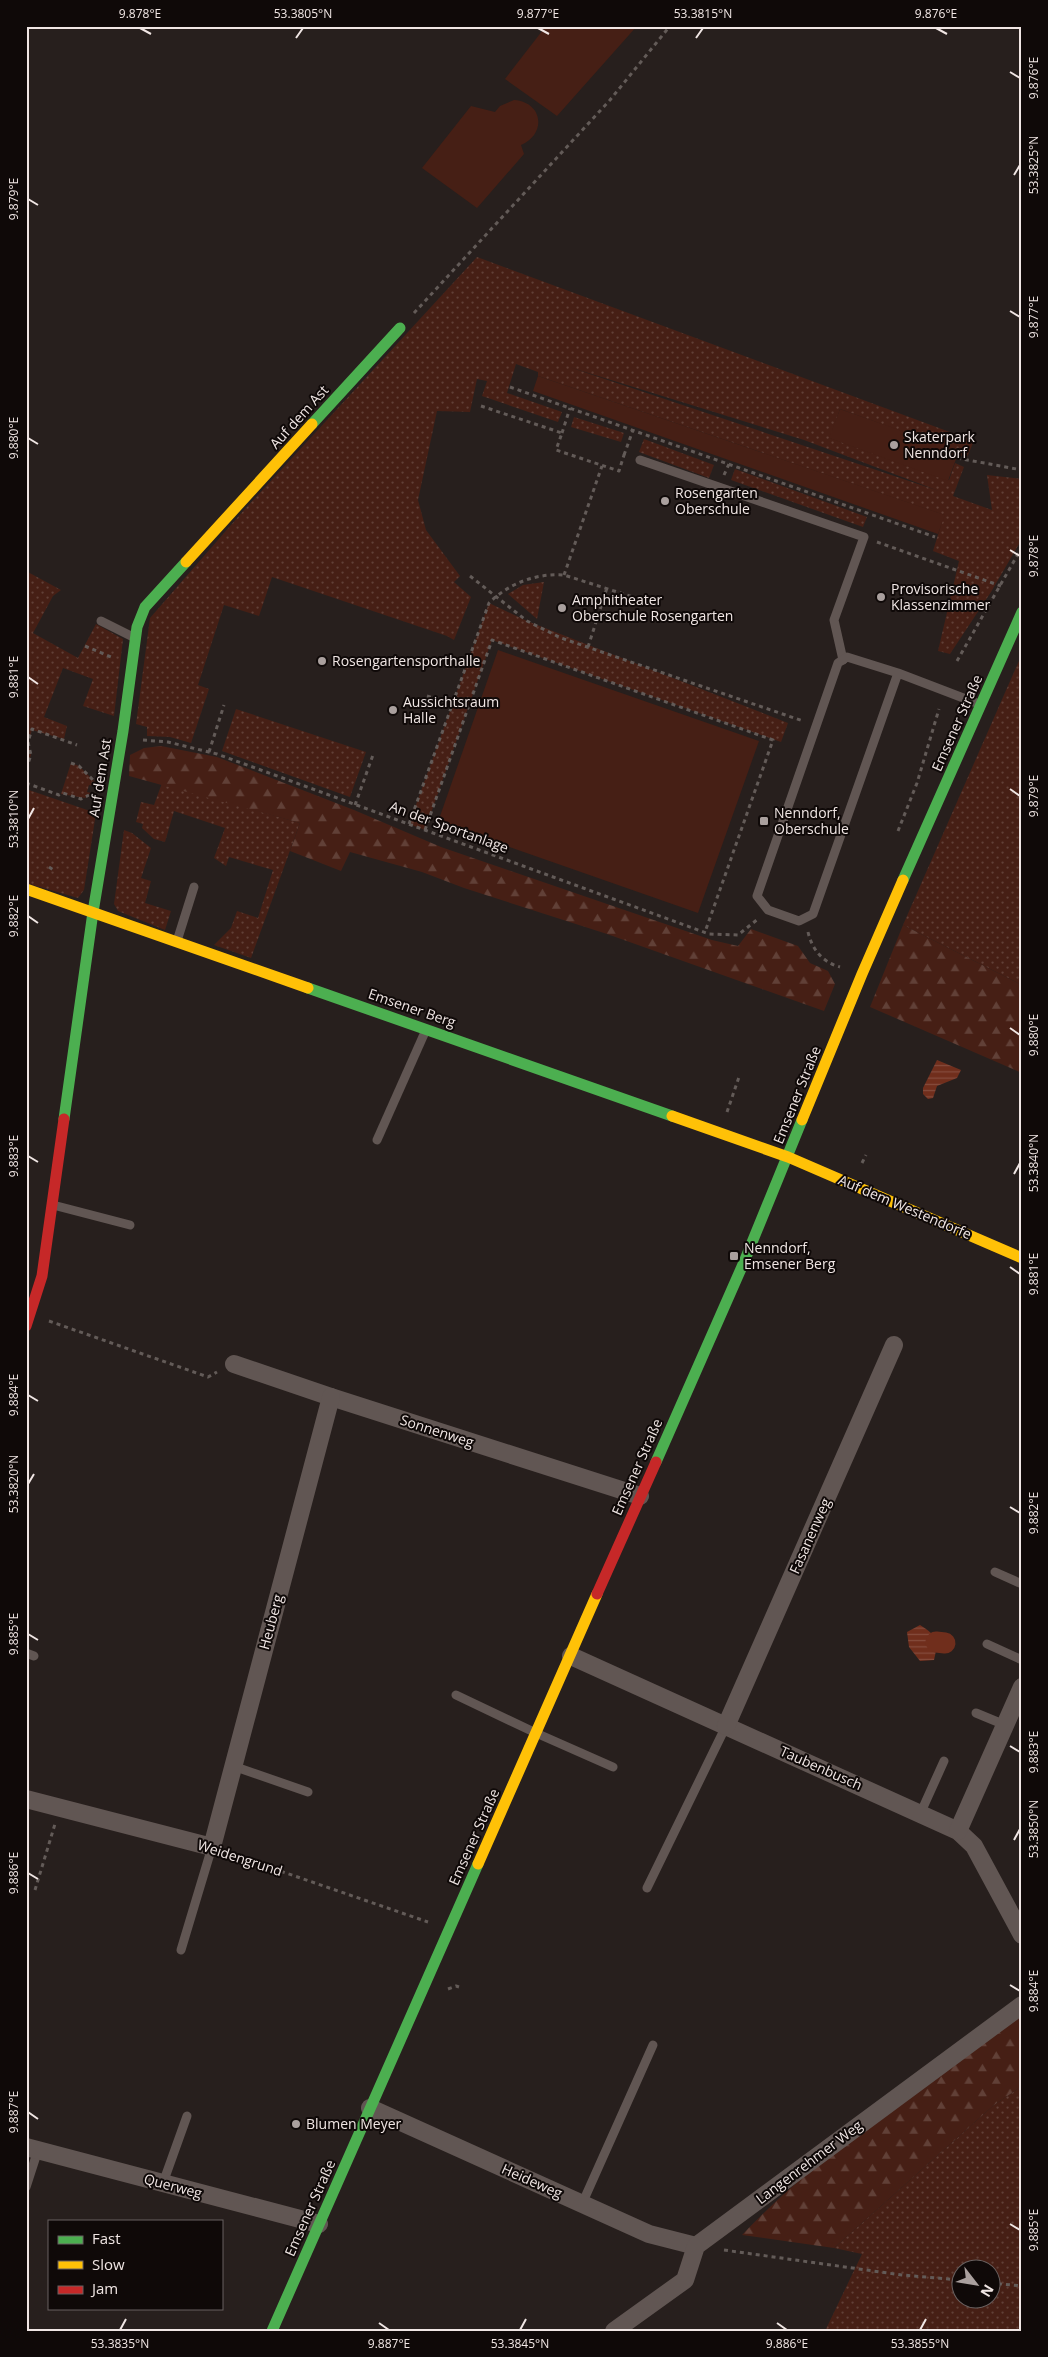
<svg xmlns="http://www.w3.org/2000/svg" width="1048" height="2357" font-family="'Open Sans',sans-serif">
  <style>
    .grass { fill: url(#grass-dots); fill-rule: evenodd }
    .forest { fill: url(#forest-firs) }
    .pitch { fill: #461f15 }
    .water { fill: url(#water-rules) }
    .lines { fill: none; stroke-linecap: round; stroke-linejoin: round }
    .canal { stroke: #702e1c; stroke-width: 21 }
    .path { stroke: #635b58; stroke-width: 3; stroke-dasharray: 4 4; stroke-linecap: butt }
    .lane { stroke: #615653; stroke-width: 9 }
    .street { stroke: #615653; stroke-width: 18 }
    .fast { stroke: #4caf50; stroke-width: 11 }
    .slow { stroke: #ffc107; stroke-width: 11 }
    .jam { stroke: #c62828; stroke-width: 11 }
    .ticks { fill: none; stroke: #f0e6e4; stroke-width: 2 }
    .poi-dot { fill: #aaa09e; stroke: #0f0908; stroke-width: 2 }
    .labels { text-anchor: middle; stroke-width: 4; stroke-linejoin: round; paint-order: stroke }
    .street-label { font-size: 14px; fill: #f0e6e4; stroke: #0f0908 }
    .poi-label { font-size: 14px; fill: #f0e6e4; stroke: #0f0908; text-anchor: start }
    .neatline { fill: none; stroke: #f0e6e4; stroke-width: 2 }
    .ticks-label { font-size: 12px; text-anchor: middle; fill: #f0e6e4 }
  </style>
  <defs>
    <pattern id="grass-dots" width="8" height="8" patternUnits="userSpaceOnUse" patternTransform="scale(1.25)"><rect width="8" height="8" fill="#461f15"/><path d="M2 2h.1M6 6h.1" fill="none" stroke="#614037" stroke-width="1.8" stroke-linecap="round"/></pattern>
    <pattern id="forest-firs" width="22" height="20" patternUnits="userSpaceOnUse" patternTransform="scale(1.25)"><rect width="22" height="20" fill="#461f15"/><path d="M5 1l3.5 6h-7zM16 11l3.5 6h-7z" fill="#614037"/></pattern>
    <pattern id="water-rules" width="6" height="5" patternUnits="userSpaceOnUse" patternTransform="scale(1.25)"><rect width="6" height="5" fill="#702e1c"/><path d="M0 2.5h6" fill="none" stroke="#854c3d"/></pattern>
  </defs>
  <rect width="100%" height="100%" fill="#271f1d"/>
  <g class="grass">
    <path d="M477,257L974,441L967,457L957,455L959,452L840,409L830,438L949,480L955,463L964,467L953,496L992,510L987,475L1022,479V539L991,592L950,654L938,651L959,561L933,551L944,515L538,376V372L516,364L507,393L562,412L558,422L482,396L487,381L477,379L470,412L437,411L418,500L426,530L460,576L454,582L471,597L454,640L447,636L272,577L259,616L224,605L198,685L209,689L191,743L170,737L147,736V727L136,724L150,618L244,510ZM569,367L804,440L939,491Z"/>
    <polygon points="574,417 624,433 621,442 571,427"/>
    <polygon points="644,439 714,465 709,478 639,452"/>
    <polygon points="735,469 867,517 863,527 731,480"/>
    <polygon points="26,571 61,590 53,596 33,633 78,658 96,624 123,639 114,716 83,706 93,679 63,668 44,717 67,726 64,739 32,730 28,742 31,755 26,769"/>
    <polygon points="544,582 537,619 508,594 523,585"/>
    <polygon points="489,603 527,621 788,723 781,742 492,640 425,830 409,824"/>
    <polygon points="1022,654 1022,985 903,925"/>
    <polygon points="236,709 366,752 350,797 222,751"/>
    <polygon points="71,763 79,766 96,783 94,786 89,785 87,792 91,793 85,798 61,794"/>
    <polygon points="162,783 300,823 251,958 214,945 231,928 237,911 258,918 273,870 229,857 226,866 214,858 225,828 174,811 165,842 154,839 142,828 143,824 136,822 141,802 154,805"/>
    <polygon points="26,789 96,813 84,890 78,898 26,883"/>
    <polygon points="124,830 132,833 151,848 141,878 151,881 145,903 171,911 165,930 118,911 114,904"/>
    <path d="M1022,2086V2331H825L862,2254L834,2248L994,2105ZM960,2270H990V2300H960Z"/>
  </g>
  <g class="forest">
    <polygon points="161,746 217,757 354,810 441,847 712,940 738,946 751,929 798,946 810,963 828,971 835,984 824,1011 607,934 464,888 422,872 350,852 341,871 290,851 300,823 129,776 130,755 144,748"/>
    <polygon points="903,925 1022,985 1022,1073 870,1007"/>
    <path d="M1022,2013V2086L994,2105L834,2248L742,2235C824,2149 927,2083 1022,2013Z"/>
  </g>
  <g class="pitch">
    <polygon points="546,26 637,26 557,116 505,79"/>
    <path d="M514,100C543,102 547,134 521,145L524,154L477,208L422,168L471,106L495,112L500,106Z"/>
    <polygon points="538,376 945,515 938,534 533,391"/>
    <polygon points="840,409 959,451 948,481 829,438"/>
    <polygon points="498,650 759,741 698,913 438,822"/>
  </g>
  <g class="water">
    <polygon points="937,1060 961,1070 957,1078 937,1086 933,1098 928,1099 923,1094 923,1088"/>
    <path d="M920,1625C937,1636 939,1639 934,1660L920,1661L909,1647L907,1632Z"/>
  </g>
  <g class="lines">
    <polyline class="canal" points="936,1642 945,1643"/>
    <g class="path">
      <polyline points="414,313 610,100 670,26"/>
      <polyline points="510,387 935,537"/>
      <polyline points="481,406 562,433 556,450 619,471 624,455 629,456"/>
      <polyline points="562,433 570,408"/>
      <polyline points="624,455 633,430"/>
      <polyline points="957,458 1022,470"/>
      <polyline points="724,475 729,464"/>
      <polyline points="877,542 1001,586"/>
      <polyline points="564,575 602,466"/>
      <polyline points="470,576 527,621 561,638 803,721"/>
      <polyline points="85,646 111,657"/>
      <polyline points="588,647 607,588"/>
      <polyline points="957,661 1022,547"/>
      <polyline points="427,696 453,704"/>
      <polyline points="143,740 168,742 217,754 709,934 738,935 758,919"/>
      <polyline points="209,752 224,705"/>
      <polyline points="71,763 79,766 93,780"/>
      <polyline points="26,769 31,755 28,742 32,729 77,745"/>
      <polyline points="26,783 59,795 63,793 81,799 89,795"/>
      <polyline points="355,805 373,755"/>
      <path d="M409,824L489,603C509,583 537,573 564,575L633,597"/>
      <polyline points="425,830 492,640 773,740 705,932"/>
      <polyline points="898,831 917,783 939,709"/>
      <polyline points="49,867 55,871"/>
      <path d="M808,932C812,949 822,962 840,967"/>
      <polyline points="727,1112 739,1077"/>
      <polyline points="862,1163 866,1155"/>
      <polyline points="49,1321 208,1377 217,1372"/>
      <polyline points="228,1853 428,1922"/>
      <polyline points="35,1890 55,1824"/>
      <polyline points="448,1989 456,1986 459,1987"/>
      <polyline points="724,2250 902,2275 960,2280"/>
      <polyline points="990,2283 1022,2286"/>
    </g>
    <g class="lane">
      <polyline points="640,460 864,537 834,620 843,660"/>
      <polyline points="101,621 133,637"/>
      <polyline points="898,673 847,657 838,663 757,896 768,910 799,921 813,914 898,673 979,704"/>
      <polyline points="177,941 194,887"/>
      <polyline points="377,1140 425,1032"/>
      <polyline points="53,1205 130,1225"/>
      <polyline points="995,1572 1022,1584"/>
      <polyline points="987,1644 1022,1660"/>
      <polyline points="26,1653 34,1656"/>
      <polyline points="456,1695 536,1733 613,1767"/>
      <polyline points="976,1713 1005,1725"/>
      <polyline points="233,1766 308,1792"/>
      <polyline points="921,1812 944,1761"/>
      <polyline points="647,1888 726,1726"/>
      <polyline points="181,1950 212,1847"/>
      <polyline points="163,2183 187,2116"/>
      <polyline points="26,2187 38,2150"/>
      <polyline points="582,2204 653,2045"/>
    </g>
    <g class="street">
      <polyline points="234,1364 331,1397 640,1496"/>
      <polyline points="571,1656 958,1831 974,1846 1022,1935"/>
      <polyline points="726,1726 894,1345"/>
      <polyline points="26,1799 212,1847 331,1397"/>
      <polyline points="958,1831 1022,1687"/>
      <polyline points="370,2108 649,2234 696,2246"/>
      <polyline points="26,2147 319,2224"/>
      <polyline points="614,2331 685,2280 696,2246 1022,2005"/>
    </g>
    <g class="fast">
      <polyline points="312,424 400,328"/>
      <polyline points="903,880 1022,612"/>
      <polyline points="308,988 672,1116"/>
      <polyline points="64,1119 93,912 123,731 137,627 145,607 186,562"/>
      <polyline points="656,1462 744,1262 802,1120"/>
      <polyline points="272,2331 478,1864"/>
    </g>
    <g class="slow">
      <polyline points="186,562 312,424"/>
      <polyline points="26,889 308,988"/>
      <polyline points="672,1116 788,1157 1022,1258"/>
      <polyline points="802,1120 862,974 903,880"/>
      <polyline points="478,1864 597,1594"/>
    </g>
    <g class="jam">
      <polyline points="26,1326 42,1276 64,1119"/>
      <polyline points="597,1594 656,1462"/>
    </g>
  </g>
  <path class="ticks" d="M140,28L151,34M538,28L549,34M936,28L947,34M296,38L303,28M696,38L703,28M1010,72L1020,78M1014,175L1020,165M28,199L38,205M1010,311L1020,317M28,438L38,444M1010,550L1020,556M28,677L38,684M1010,789L1020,796M28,819L34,808M28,916L38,923M1010,1028L1020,1035M28,1156L38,1162M1014,1174L1020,1163M1010,1267L1020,1274M28,1395L38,1401M28,1484L34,1474M1010,1507L1020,1513M28,1634L38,1640M1010,1746L1020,1752M1014,1840L1020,1829M28,1873L38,1879M1010,1985L1020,1991M28,2112L38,2119M1010,2224L1020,2230M379,2323L389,2330M777,2323L787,2330M120,2330L126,2319M520,2330L526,2319M920,2330L926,2319"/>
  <g class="poi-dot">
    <circle cx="894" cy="445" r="5"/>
    <circle cx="665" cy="501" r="5"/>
    <circle cx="881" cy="597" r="5"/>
    <circle cx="562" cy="608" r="5"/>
    <circle cx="322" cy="661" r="5"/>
    <circle cx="393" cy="710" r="5"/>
    <rect x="759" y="816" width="10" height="10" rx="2.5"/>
    <rect x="729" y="1251" width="10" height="10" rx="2.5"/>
    <circle cx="296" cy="2124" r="5"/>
  </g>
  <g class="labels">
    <g class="street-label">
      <text transform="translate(299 417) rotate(-48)" y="5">Auf dem Ast</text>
      <text transform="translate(957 723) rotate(-66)" y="5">Emsener Straße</text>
      <text transform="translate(100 778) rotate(-81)" y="5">Auf dem Ast</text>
      <text transform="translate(449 827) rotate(20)" y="5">An der Sportanlage</text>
      <text transform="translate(412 1008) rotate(19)" y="5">Emsener Berg</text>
      <text transform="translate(797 1095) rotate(-68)" y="5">Emsener Straße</text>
      <text transform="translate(905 1207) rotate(23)" y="5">Auf dem Westendorfe</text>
      <text transform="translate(437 1431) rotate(18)" y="5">Sonnenweg</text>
      <text transform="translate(637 1467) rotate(-66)" y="5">Emsener Straße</text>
      <text transform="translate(810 1536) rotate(-66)" y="5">Fasanenweg</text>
      <text transform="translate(271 1622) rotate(-75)" y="5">Heuberg</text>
      <text transform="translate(821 1768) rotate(24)" y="5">Taubenbusch</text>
      <text transform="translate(474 1837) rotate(-66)" y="5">Emsener Straße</text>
      <text transform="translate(240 1858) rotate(18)" y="5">Weidengrund</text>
      <text transform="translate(809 2162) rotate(-37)" y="5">Langenrehmer Weg</text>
      <text transform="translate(532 2181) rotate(24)" y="5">Heideweg</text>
      <text transform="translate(173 2186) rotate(15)" y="5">Querweg</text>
      <text transform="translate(310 2208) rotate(-66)" y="5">Emsener Straße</text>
    </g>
    <g class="poi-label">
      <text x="904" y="442">Skaterpark<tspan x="904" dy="16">Nenndorf</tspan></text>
      <text x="675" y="498">Rosengarten<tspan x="675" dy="16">Oberschule</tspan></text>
      <text x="891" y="594">Provisorische<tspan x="891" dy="16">Klassenzimmer</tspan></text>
      <text x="572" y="605">Amphitheater<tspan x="572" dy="16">Oberschule Rosengarten</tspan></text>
      <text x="332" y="666">Rosengartensporthalle</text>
      <text x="403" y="707">Aussichtsraum<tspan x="403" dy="16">Halle</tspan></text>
      <text x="774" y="818">Nenndorf,<tspan x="774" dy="16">Oberschule</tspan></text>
      <text x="744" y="1253">Nenndorf,<tspan x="744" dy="16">Emsener Berg</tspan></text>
      <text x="306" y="2129">Blumen Meyer</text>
    </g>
  </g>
  <rect width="1048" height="2357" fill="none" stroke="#0f0908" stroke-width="55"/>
  <rect x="48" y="2220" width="175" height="90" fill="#0f0908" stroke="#696160"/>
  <rect x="58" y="2236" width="25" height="8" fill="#4caf50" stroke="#696160"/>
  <text x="92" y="2244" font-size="15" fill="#f0e6e4">Fast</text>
  <rect x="58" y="2261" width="25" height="8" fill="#ffc107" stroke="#696160"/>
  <text x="92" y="2270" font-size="15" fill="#f0e6e4">Slow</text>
  <rect x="58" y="2286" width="25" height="8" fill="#c62828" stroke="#696160"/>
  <text x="92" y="2294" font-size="15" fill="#f0e6e4">Jam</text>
  <g transform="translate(976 2284) rotate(121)"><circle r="24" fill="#0f0908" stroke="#696160"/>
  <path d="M0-4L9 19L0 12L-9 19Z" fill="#aaa09e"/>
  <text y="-8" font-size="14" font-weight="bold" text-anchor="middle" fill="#f0e6e4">N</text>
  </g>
  <rect x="28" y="28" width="992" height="2302" class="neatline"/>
  <g class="ticks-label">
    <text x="140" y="18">9.878°E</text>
    <text x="303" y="18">53.3805°N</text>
    <text x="538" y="18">9.877°E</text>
    <text x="703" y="18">53.3815°N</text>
    <text x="936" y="18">9.876°E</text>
    <text transform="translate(1034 78) rotate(-90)" y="4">9.876°E</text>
    <text transform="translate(1034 165) rotate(-90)" y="4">53.3825°N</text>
    <text transform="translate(14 199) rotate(-90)" y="4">9.879°E</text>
    <text transform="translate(1034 317) rotate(-90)" y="4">9.877°E</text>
    <text transform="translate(14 438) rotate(-90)" y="4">9.880°E</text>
    <text transform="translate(1034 556) rotate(-90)" y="4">9.878°E</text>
    <text transform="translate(14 677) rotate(-90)" y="4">9.881°E</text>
    <text transform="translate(1034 796) rotate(-90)" y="4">9.879°E</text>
    <text transform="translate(14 819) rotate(-90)" y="4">53.3810°N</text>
    <text transform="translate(14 916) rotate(-90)" y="4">9.882°E</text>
    <text transform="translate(1034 1035) rotate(-90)" y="4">9.880°E</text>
    <text transform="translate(14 1156) rotate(-90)" y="4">9.883°E</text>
    <text transform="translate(1034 1163) rotate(-90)" y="4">53.3840°N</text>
    <text transform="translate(1034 1274) rotate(-90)" y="4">9.881°E</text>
    <text transform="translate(14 1395) rotate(-90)" y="4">9.884°E</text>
    <text transform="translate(14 1484) rotate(-90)" y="4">53.3820°N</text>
    <text transform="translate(1034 1513) rotate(-90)" y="4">9.882°E</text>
    <text transform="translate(14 1634) rotate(-90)" y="4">9.885°E</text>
    <text transform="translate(1034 1752) rotate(-90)" y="4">9.883°E</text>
    <text transform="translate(1034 1829) rotate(-90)" y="4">53.3850°N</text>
    <text transform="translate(14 1873) rotate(-90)" y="4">9.886°E</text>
    <text transform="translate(1034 1991) rotate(-90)" y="4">9.884°E</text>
    <text transform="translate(14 2112) rotate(-90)" y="4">9.887°E</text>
    <text transform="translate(1034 2230) rotate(-90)" y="4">9.885°E</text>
    <text x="120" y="2348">53.3835°N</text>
    <text x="389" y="2348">9.887°E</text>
    <text x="520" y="2348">53.3845°N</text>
    <text x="787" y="2348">9.886°E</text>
    <text x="920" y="2348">53.3855°N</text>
  </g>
</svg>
